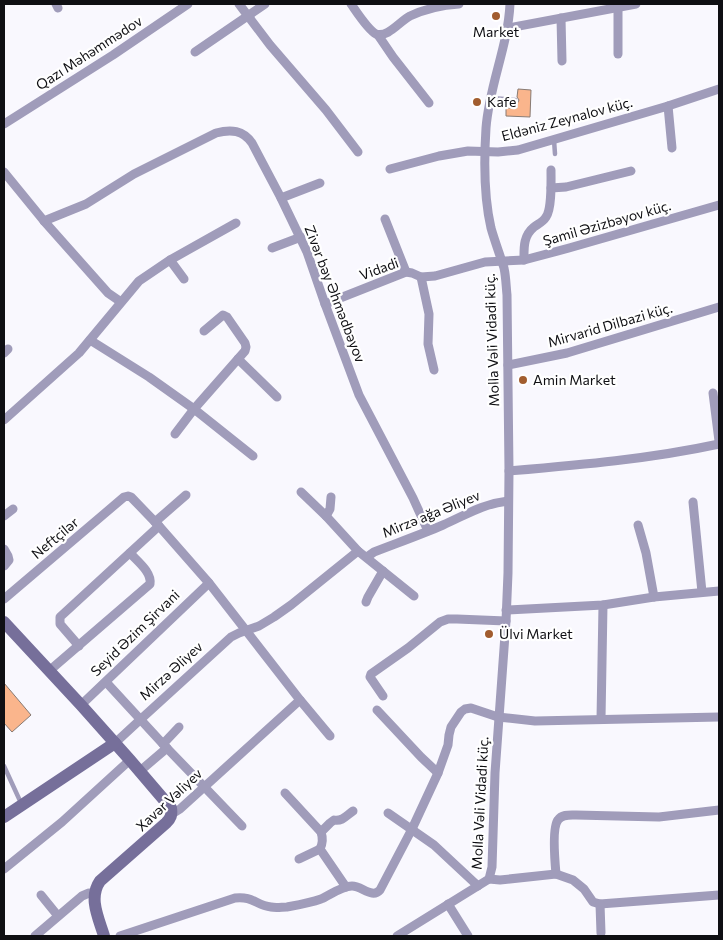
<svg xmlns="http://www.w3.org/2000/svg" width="723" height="940" font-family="Commissioner,sans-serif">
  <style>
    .building { fill: #fab58c; stroke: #887b74 }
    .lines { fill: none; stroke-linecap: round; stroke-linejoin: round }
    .lane { stroke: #a09cba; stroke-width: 4.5 }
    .street { stroke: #a09cba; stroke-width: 9 }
    .secondary { stroke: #766f9a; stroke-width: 12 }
    .poi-dot { fill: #a25d2f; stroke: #fff; stroke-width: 2 }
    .labels { text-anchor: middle; stroke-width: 4.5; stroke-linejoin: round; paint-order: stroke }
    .poi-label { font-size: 14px; fill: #0f0f13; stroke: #fff; text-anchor: start }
    .street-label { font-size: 14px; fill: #0f0f13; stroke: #fff }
  </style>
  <rect width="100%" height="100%" fill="#f9f8fe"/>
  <g class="building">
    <polygon points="518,89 531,90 530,117 506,116 506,108 517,108 517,104 519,100 517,97"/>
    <polygon points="4,683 31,715 12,732 4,723"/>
  </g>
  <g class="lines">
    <g class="lane">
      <polyline points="492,98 515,100"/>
      <polyline points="554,140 555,154"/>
      <polyline points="4,766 21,803"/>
    </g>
    <g class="street">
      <polyline points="56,4 58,8"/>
      <polyline points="239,4 270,45 326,110 358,152"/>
      <path d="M351,4C356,11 368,30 376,34C388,38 400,21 410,16C425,9 443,5 459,4"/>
      <polyline points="561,18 562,61"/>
      <polyline points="508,28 636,4"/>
      <polyline points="378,35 393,57 429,103"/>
      <polyline points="195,52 265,4"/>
      <polyline points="618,54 618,7"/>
      <polyline points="668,106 672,148"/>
      <polyline points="4,124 113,55 188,4"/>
      <polyline points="390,169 439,156 468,151 498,152 518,150 668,106 719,89"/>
      <polyline points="4,172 44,221 108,293 121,302"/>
      <polyline points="551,188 566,187 631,171"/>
      <polyline points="281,198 320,183"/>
      <polyline points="385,219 406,272"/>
      <path d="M44,221L86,204L134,174L216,133C231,129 243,130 252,143L281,198L307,252L325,304L359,395L413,498L428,531"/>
      <polyline points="272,248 301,237"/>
      <polyline points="170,260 184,279"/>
      <path d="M524,260C524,248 523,236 534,227C538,224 543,222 546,217C552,209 551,181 551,170"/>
      <polyline points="421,277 429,314 428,344 434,370"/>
      <polyline points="325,304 406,272 412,273 421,277 435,276 485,262 524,260 569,248 719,205"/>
      <polyline points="90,340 149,377 194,409 253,456"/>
      <polyline points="4,353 8,349"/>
      <polyline points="238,359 277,397"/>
      <polyline points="508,365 567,353 719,307"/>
      <polyline points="713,393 719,441"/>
      <polyline points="4,420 79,353 139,281 170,260 236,223"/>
      <polyline points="175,434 194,409 245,351 246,347 245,343 227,317 223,315 204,331"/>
      <path d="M509,471C579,465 650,459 719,444"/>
      <polyline points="301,492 326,516 358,551 414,596"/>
      <polyline points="693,502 702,592"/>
      <polyline points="4,516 13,509"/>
      <polyline points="326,516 330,509 331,497"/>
      <polyline points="155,522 186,495"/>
      <polyline points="638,525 646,553 654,597"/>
      <polyline points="4,549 8,556 9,560 4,566"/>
      <path d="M367,557L374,552C397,543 420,535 443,525C466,515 482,504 508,501"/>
      <polyline points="4,599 124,497 128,496 131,497 159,526 209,583 300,700 330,736"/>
      <polyline points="366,602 368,597 383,571"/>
      <polyline points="506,610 603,605 654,597 719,591"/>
      <polyline points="79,646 60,624 60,617 159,526"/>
      <path d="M49,671L150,584C152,572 137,561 130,553"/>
      <polyline points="106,682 163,744 242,826"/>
      <polyline points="383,696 370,677 371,674 408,648 440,622 448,619 457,619 506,621"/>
      <polyline points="81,705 209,583"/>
      <polyline points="377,710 421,757 438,773"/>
      <polyline points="601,719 603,605"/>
      <polyline points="115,743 141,719 231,637 239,633 259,626 274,617 291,605 358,551"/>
      <polyline points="163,744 179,727"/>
      <polyline points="140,771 167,748"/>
      <path d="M285,793L321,832C323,838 323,843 320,849"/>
      <polyline points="388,813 434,845 478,886"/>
      <polyline points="172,814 180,809 300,700"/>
      <path d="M321,832L330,823L334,820C342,822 347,815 353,811"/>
      <polyline points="299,859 320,849 346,887"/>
      <polyline points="4,869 62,822 130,760"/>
      <path d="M556,874C555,863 552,827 558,820C562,814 570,815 576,815L659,817L719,810"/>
      <polyline points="489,879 500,880 556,874 573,880 584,889 593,902 600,904 719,895"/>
      <polyline points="41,895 58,916"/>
      <polyline points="448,904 468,936"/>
      <polyline points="600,904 601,933"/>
      <polyline points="35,936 82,896 89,893 94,893"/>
      <path d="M120,936L235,898C253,896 256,905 271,907C276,908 282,907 287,907C298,905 310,903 321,899C330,895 342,886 352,886C362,886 372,899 380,890L412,829L438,773L448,745L449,735L451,727L461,712L465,709L471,708L498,717L535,721L719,717"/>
      <path d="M397,936L489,879L492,867L495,773L506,621L508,573L509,471L507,295C506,286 506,277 504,268C500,255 495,242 491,228C484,198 484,159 486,128C489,86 508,46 510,4"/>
    </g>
    <g class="secondary">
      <path d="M4,622L81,705L130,760L171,808C172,815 171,818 166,823L100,881C88,898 99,919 104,936"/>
      <polyline points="4,817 115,743"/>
    </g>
  </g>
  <g class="poi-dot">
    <circle cx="496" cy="16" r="5"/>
    <circle cx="477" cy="102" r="5"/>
    <circle cx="523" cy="380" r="5"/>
    <circle cx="489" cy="634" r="5"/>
  </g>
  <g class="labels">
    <g class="poi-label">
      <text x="496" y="37" text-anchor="middle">Market</text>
      <text x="487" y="107">Kafe</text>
      <text x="533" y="385">Amin Market</text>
      <text x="499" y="639">Ülvi Market</text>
    </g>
    <g class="street-label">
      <text transform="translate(89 53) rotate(-33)" y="5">Qazı Məhəmmədov</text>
      <text transform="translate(567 119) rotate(-15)" y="5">Eldəniz Zeynalov küç.</text>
      <text transform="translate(607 223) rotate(-16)" y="5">Şamil Əzizbəyov küç.</text>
      <text transform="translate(379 269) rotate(-20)" y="5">Vidadi</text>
      <text transform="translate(335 294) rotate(69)" y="5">Zivər bəy Əhmədbəyov</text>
      <text transform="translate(610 325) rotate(-16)" y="5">Mirvarid Dilbazi küç.</text>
      <text transform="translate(492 340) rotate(-92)" y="5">Molla Vəli Vidadi küç.</text>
      <text transform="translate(431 514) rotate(-22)" y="5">Mirzə ağa Əliyev</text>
      <text transform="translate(55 538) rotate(-40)" y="5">Neftçilər</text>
      <text transform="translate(135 633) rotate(-44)" y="5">Seyid Əzim Şirvani</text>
      <text transform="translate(171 671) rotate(-42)" y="5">Mirzə Əliyev</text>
      <text transform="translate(169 800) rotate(-43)" y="5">Xavər Vəliyev</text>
      <text transform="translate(480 803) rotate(-87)" y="5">Molla Vəli Vidadi küç.</text>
    </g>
  </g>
  <rect width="723" height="940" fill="none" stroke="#0f0f13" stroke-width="10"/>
</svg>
